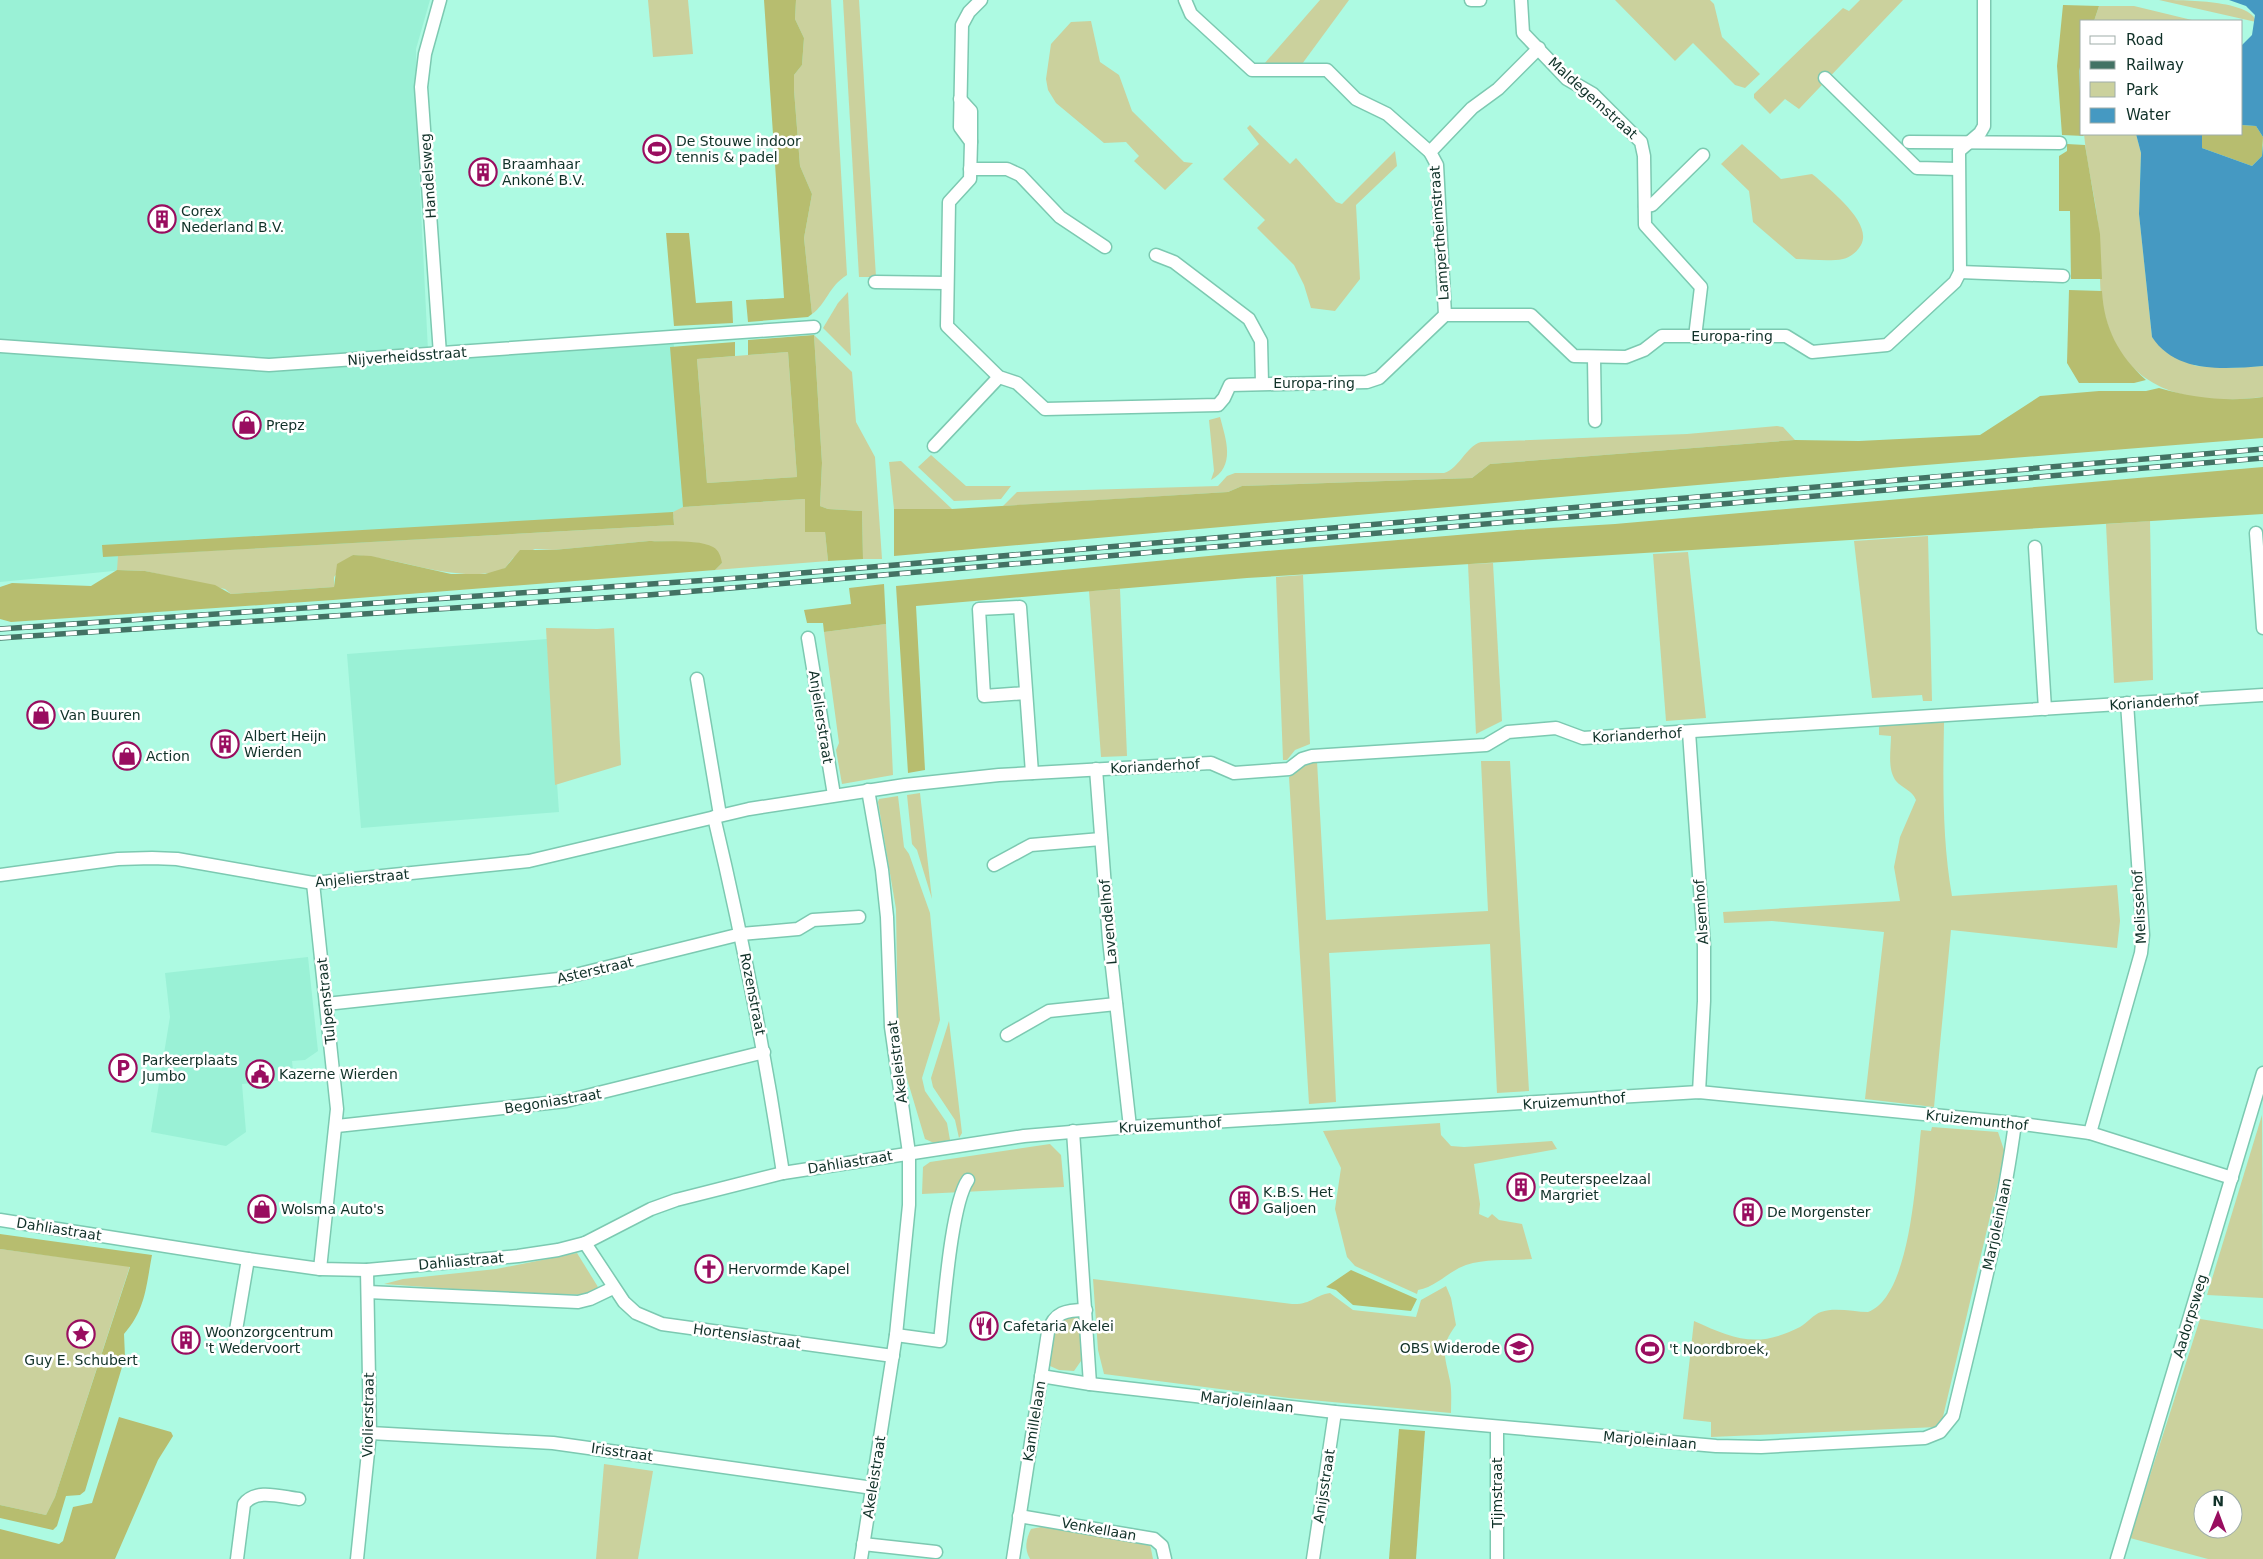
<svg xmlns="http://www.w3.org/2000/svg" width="2263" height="1559" font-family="'DejaVu Sans',sans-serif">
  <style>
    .built { fill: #9af1d6 }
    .green { fill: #cbd19d; fill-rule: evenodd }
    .forest { fill: #b7bd6f }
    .water { fill: #4599c2 }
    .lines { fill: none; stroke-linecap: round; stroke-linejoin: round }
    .street-casing { stroke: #7cc9b1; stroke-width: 15 }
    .street { stroke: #fff; stroke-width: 12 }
    .rail-casing { stroke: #437264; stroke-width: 5.5 }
    .rail { stroke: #fff; stroke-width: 4; stroke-dasharray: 11; stroke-linecap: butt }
    .labels { text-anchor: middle; stroke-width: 5; stroke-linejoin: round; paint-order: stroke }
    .street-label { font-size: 14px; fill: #103128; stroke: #fff }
    .poi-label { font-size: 14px; fill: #103128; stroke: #fff; text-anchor: start }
  </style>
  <rect width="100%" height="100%" fill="#adfae2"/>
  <g class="built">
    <polygon points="0,0 430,0 416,49 417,130 428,351 673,337 690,515 0,582"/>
    <polygon points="547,639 559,812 361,828 347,654"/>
    <polygon points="308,957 318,1051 305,1060 292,1061 294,1079 242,1084 246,1132 226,1146 151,1132 170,1017 165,973"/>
  </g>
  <g class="green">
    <polygon points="648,0 688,0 693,54 653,57"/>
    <path d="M796,0H831L847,275C828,287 827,303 812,314L804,238L812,194L800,166L794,90V75L802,65L804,38L795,19Z"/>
    <polygon points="843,0 859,0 876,277 859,277"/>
    <polygon points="1320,0 1349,0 1302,64 1264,64"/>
    <polygon points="1615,0 1710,0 1714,4 1722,37 1760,74 1745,88 1735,85 1693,43 1675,61"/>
    <polygon points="1860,0 1903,0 1799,109 1785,99 1770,114 1754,98 1754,94 1843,8 1849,11"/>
    <path d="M2159,0C2182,0 2252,0 2256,22Z"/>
    <polygon points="2099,6 2134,6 2196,21 2094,21"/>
    <polygon points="1091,21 1100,62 1119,75 1132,111 1184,162 1193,163 1165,190 1134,161 1139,156 1126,142 1104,143 1056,103 1048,90 1046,79 1051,44 1071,22"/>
    <polygon points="1250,125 1290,164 1296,158 1336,202 1342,204 1395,151 1397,166 1356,205 1360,279 1335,311 1311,308 1304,285 1294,265 1257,228 1265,220 1223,179 1259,144 1247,128"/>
    <path d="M2084,134H2136L2141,153L2139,214L2152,337L2166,352L2196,366L2231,368L2263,366V397C2190,406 2123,392 2104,312C2097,286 2102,258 2099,232C2096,199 2087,167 2084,134Z"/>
    <path d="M1742,144L1781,179L1812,174L1816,177C1831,191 1873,223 1861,245C1857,252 1851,257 1843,259C1828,262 1811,259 1796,259L1753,222L1749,191L1721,164Z"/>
    <polygon points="848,292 851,356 823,328 838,303"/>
    <polygon points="814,335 852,372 856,422 875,457 882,559 863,559 862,511 828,509 820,506 822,463"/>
    <polygon points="788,352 797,477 707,483 697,359"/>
    <path d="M1220,417C1226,440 1236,466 1211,480L1214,471L1209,420Z"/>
    <path d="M1777,426L1783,427L1795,440L1490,464L1472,478L1242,486L1228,492L1003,506L1017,492L1218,486L1227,476L1235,473H1444C1460,468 1465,447 1481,442L1687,434Z"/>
    <polygon points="931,455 966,486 1011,486 1001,499 954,501 918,467"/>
    <polygon points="901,461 952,509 894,509 889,462"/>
    <path d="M805,499V532H825L828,561L715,570L722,563L699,543L649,541L553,550L535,549L513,558L505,568L498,572C446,581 404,558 353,555L334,577V587L231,594L225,589L145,571L117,570L118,556L674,525L673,512L683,507Z"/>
    <polygon points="2150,521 2153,680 2114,683 2106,524"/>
    <polygon points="1928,536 1932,701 1923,701 1922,695 1872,698 1854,541"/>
    <polygon points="1688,552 1706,718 1666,721 1653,554"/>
    <polygon points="1493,563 1502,721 1476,734 1468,564"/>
    <polygon points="1303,575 1310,744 1295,750 1287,760 1283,760 1276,577"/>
    <polygon points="1120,589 1127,756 1101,757 1089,591"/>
    <polygon points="886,624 893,775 842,784 836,750 839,743 824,632"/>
    <polygon points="546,628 597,629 614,628 621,765 555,785"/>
    <path d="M1944,722C1943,780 1942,839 1952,896L2117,885L2120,921L2117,948L1951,930L1934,1107L1865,1099L1884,932L1772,921L1724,923L1723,912L1900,901L1894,867L1900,837L1916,800C1912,790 1902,788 1896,781C1887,769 1891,750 1891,736L1879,735V726Z"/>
    <polygon points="1309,761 1317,761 1326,920 1488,911 1481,761 1510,761 1529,1091 1497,1093 1490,944 1329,953 1336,1102 1309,1104 1289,777"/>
    <polygon points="920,793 932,899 917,850 912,844 907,795"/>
    <polygon points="898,796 904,847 909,854 930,913 940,1020 922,1078 925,1091 947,1123 950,1140 934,1143 925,1139 902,1062 898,1039 896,909 878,802 879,799"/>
    <polygon points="949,1021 962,1133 959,1138 955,1120 933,1087 931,1078"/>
    <polygon points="2262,1115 2263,1298 2207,1295"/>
    <path d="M1440,1123L1441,1135L1451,1146L1464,1147L1552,1141L1557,1149L1474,1164L1480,1204L1479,1214L1488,1218L1492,1214L1499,1220L1522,1224L1532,1259C1512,1261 1486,1258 1466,1265C1449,1271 1436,1287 1418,1290L1417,1294L1355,1266L1347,1257L1335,1209L1341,1168L1323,1131Z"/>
    <path d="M1932,1127L1998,1132L2005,1153L1942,1421L1937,1427L1711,1437V1422L1683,1419L1694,1321C1734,1339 1757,1349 1800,1327C1807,1323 1814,1314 1821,1312C1835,1307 1854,1312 1868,1312C1912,1296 1916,1171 1921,1130L1931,1131Z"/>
    <polygon points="1050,1144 1061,1155 1064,1187 922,1194 923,1167 930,1162"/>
    <polygon points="0,1249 130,1266 55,1497 46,1515 0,1505"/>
    <polygon points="577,1253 598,1287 587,1295 508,1293 384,1284 403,1279 496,1269"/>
    <path d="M1093,1279L1292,1304C1311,1305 1315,1295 1330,1293L1353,1310L1416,1317L1421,1300L1446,1286L1451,1298L1456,1325C1439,1348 1445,1355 1450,1381C1452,1391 1451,1403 1451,1413L1289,1398L1104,1374L1098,1350Z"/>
    <path d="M1080,1313L1081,1361L1074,1371L1059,1370L1050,1366C1052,1351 1048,1330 1061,1319C1065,1316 1075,1314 1080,1313Z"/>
    <path d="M2200,1319L2263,1329V1559H2208L2130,1538ZM2203,1499H2233V1529H2203Z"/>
    <polygon points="604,1464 653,1471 638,1559 596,1559"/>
    <path d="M1041,1527L1142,1540L1150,1544L1153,1559H1030C1024,1549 1026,1539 1031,1529Z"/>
  </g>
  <g class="forest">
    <polygon points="764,0 796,0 795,19 804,38 802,65 794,75 794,90 800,166 812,194 804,238 812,314 808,317 748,322 746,300 784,298"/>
    <polygon points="2063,5 2099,6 2094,21 2082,21 2082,59 2079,71 2082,134 2084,136 2062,135 2057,66"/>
    <polygon points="2242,125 2256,126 2263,137 2262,156 2252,166 2202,148 2202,134 2242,134"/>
    <polygon points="2067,144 2085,145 2100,234 2102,279 2071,279 2070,211 2059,211 2059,156 2067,151"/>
    <polygon points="666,233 689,233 696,303 732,301 733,323 674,326"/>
    <path d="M2069,290L2102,291C2104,328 2119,356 2146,380L2134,383H2079L2067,363Z"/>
    <polygon points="814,335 822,463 820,506 828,509 862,511 863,559 828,561 825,532 805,532 805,499 683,507 670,347 735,342 735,356 697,359 707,483 797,477 788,352 748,355 748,340"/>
    <path d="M2159,388C2193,398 2229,402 2263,397V438L1901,467L894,556V509H952L1228,492L1242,486L1472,478L1490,464L1795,440L1859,441L1980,435L2040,396L2099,391H2146Z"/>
    <polygon points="2263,467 2263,514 1247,578 916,606 925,770 908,773 896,586 1219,555 1517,530 1615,524"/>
    <polygon points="673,512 674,525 103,557 102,545"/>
    <path d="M649,541C666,542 699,539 713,547C719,550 721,557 722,563L715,570L333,600L11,622L0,619V587L12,583L91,586L117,570L145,571L215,585L231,594L334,587L337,564L353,555L371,556L451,574H485L505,568L520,550H553Z"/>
    <polygon points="884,584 886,624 824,632 823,623 807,623 804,610 851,604 849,588"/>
    <path d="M0,1234L152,1255C146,1286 146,1309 124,1334L125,1357L85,1491L80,1495L66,1496L57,1526L53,1530L0,1518V1505L46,1515L55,1497L130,1267L0,1249Z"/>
    <polygon points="1351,1270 1417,1299 1411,1311 1353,1305 1336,1290 1326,1287"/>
    <polygon points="119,1417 171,1432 173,1436 158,1460 115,1559 0,1559 0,1529 59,1544 63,1541 73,1507 92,1503"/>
    <polygon points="1399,1429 1425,1431 1416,1559 1389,1559"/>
  </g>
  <g class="water">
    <polygon points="2229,0 2263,0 2263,137 2256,126 2242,125 2242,45 2252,35 2255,15 2246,6"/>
    <path d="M2136,134H2202V148L2252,166L2262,156L2263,145V366C2225,369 2176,374 2152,337L2139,214L2141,153Z"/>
  </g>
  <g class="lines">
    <g class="street-casing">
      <g id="street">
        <polyline points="981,0 969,12 962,25 960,127 971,142 970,179 949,202 947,326 999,377 1017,383 1045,409 1218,405 1224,398 1230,385 1367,382 1379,378 1445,315 1531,315 1574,356 1626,357 1644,350 1662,336 1786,336 1812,352 1887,345 1955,282 1960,272 1959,151 1980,133 1984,126 1984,0"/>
        <polyline points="1185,0 1191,14 1252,70 1327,70 1356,99 1387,114 1430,152"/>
        <polyline points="1471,0 1480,0"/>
        <polyline points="1521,0 1523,33 1567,79 1593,94 1641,142 1644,156 1645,225 1701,287 1695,337"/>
        <polyline points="1825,78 1917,168 1958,169"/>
        <polyline points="960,99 971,111 971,142"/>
        <polyline points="1909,142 2060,143"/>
        <polyline points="970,169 1007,169 1020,175 1060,217 1105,247"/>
        <polyline points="1645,206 1652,205 1703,155"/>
        <polyline points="1156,255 1174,262 1249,319 1261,341 1262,383"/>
        <polyline points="1960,272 2063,276"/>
        <polyline points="875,282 947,283"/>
        <polyline points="1445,315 1437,165 1430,152 1472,108 1498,89 1539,48"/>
        <polyline points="0,346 269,365 814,327"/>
        <polyline points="440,354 421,87 425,54 440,0"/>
        <polyline points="1594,358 1595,421"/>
        <polyline points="934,446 999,377"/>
        <polyline points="2256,533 2263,628"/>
        <polyline points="2035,547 2045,709"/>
        <polyline points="808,638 834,795"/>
        <polyline points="697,679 720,815"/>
        <polyline points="1026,693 984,696 979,609 1020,607 1032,773"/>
        <polyline points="1689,732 1704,946 1704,1001 1699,1092"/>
        <polyline points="1096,769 1109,940 1130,1127"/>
        <path d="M714,817C742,935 765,1053 783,1173"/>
        <polyline points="994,865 1031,845 1101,839"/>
        <polyline points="0,875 118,859 152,858 177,859 313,883 529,861 749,809 905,785 999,775 1211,763 1234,773 1289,769 1302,759 1312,756 1486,745 1508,732 1556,728 1583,738 2263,695"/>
        <polyline points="313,883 337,1109 320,1269"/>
        <polyline points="326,1004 559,979 741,934 798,929 813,920 859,917"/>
        <polyline points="1007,1035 1049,1011 1116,1004"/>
        <polyline points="337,1126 566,1101 764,1052"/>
        <polyline points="1073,1131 1090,1384"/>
        <polyline points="2090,1133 2141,953 2143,935 2127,703"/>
        <polyline points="0,1220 248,1259 320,1269 367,1270 518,1256 558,1250 585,1243 651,1209 676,1200 783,1173 1024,1136 1130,1127 1699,1092 2015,1123 2090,1133 2232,1178"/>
        <polyline points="585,1243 624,1302 636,1313 662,1324 893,1356"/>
        <polyline points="368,1292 578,1302 590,1299 613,1288"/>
        <path d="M896,1335L940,1341C944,1307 951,1204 968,1180"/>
        <polyline points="234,1342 248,1259"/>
        <path d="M1041,1376L1090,1384L1335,1412L1716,1446L1761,1447L1925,1438L1940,1432L1953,1416C1976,1319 2002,1222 2015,1123"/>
        <polyline points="1497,1427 1497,1559"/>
        <polyline points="370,1433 553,1443 873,1488"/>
        <polyline points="1019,1516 1154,1539 1162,1546 1165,1559"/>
        <polyline points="863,1544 936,1552"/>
        <path d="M237,1559L244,1504C256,1488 281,1497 299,1499"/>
        <polyline points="357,1559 370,1433 367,1270"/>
        <polyline points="861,1559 896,1335 909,1205 909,1153 891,1027 887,917 882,870 868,790"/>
        <path d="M1013,1559L1048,1332C1054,1312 1066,1310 1086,1310"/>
        <polyline points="1313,1559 1335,1412"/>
        <polyline points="2117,1559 2263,1073"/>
      </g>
    </g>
    <use href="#street" class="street"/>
    <g class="rail-casing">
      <g id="rail">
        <polyline points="0,629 766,576 2263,449"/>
        <polyline points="0,638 648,595 2263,458"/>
      </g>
    </g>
    <use href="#rail" class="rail"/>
  </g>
  <defs>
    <g id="stadium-ring" transform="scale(1.4375)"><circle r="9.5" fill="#fff" stroke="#990d5f" stroke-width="1.5"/><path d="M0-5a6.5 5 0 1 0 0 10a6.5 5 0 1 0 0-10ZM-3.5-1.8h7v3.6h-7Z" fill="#990d5f"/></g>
    <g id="building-ring" transform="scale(1.4375)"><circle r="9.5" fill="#fff" stroke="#990d5f" stroke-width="1.5"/><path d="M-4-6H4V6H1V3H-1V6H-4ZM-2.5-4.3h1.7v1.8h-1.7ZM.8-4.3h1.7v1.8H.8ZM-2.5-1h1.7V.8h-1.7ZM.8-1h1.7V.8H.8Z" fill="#990d5f"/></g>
    <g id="shop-ring" transform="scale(1.4375)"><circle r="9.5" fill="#fff" stroke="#990d5f" stroke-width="1.5"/><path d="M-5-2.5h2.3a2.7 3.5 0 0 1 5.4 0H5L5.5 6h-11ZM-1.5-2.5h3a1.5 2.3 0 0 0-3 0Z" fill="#990d5f"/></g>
    <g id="parking-ring" transform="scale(1.4375)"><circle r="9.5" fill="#fff" stroke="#990d5f" stroke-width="1.5"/><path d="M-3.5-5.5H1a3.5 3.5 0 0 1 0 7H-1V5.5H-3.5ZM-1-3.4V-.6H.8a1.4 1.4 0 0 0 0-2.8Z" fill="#990d5f"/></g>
    <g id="civic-ring" transform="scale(1.4375)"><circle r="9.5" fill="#fff" stroke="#990d5f" stroke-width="1.5"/><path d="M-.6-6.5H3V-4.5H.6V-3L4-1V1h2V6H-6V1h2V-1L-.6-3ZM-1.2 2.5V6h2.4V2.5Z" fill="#990d5f"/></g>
    <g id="church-ring" transform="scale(1.4375)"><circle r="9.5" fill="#fff" stroke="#990d5f" stroke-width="1.5"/><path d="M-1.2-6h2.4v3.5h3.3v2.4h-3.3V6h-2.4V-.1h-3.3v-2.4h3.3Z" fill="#990d5f"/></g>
    <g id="restaurant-ring" transform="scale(1.4375)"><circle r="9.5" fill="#fff" stroke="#990d5f" stroke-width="1.5"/><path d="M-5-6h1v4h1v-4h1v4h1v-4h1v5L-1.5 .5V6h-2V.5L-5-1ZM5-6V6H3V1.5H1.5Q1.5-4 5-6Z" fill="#990d5f"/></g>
    <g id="sight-ring" transform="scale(1.4375)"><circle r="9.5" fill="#fff" stroke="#990d5f" stroke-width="1.5"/><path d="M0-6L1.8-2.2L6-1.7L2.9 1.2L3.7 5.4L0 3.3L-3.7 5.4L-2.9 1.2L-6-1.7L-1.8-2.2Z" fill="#990d5f"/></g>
    <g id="school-ring" transform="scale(1.4375)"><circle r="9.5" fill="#fff" stroke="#990d5f" stroke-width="1.5"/><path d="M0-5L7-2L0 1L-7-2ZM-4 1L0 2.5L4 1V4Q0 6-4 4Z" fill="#990d5f"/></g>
  </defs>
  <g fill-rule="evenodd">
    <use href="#stadium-ring" x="657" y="149"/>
    <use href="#building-ring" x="483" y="172"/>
    <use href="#building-ring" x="162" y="219"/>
    <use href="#shop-ring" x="247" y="425"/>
    <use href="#shop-ring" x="41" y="715"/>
    <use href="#building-ring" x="225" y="744"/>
    <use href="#shop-ring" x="127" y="756"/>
    <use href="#parking-ring" x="123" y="1068"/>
    <use href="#civic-ring" x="260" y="1074"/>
    <use href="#building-ring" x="1521" y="1187"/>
    <use href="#building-ring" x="1244" y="1200"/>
    <use href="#shop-ring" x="262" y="1209"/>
    <use href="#building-ring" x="1748" y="1212"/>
    <use href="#church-ring" x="709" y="1269"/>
    <use href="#restaurant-ring" x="984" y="1326"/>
    <use href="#sight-ring" x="81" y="1334"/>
    <use href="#building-ring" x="186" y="1340"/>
    <use href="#school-ring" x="1519" y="1348"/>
    <use href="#stadium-ring" x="1650" y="1349"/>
  </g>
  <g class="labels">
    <g class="street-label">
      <text transform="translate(1593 98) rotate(42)" y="5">Maldegemstraat</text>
      <text transform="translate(428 176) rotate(-94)" y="5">Handelsweg</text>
      <text transform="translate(1439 233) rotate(-94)" y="5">Lampertheimstraat</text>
      <text x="1732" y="341">Europa-ring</text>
      <text transform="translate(407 356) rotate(-4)" y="5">Nijverheidsstraat</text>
      <text x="1314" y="388">Europa-ring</text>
      <text transform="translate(2154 702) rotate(-4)" y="5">Korianderhof</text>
      <text transform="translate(821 717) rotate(81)" y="5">Anjelierstraat</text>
      <text transform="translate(1637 735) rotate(-3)" y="5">Korianderhof</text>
      <text transform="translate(1155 766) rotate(-3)" y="5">Korianderhof</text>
      <text transform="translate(362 878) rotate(-5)" y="5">Anjelierstraat</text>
      <text transform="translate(2139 907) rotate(-93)" y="5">Melissehof</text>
      <text transform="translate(1701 912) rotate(-94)" y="5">Alsemhof</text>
      <text transform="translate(1108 922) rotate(-95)" y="5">Lavendelhof</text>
      <text transform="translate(595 970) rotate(-13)" y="5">Asterstraat</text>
      <text transform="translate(753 994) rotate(79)" y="5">Rozenstraat</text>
      <text transform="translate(326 1001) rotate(-96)" y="5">Tulpenstraat</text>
      <text transform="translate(897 1062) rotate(-97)" y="5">Akeleistraat</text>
      <text transform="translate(553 1101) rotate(-9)" y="5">Begoniastraat</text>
      <text transform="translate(1574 1101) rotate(-4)" y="5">Kruizemunthof</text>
      <text transform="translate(1977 1120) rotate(6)" y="5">Kruizemunthof</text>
      <text transform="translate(1170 1125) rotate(-3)" y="5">Kruizemunthof</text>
      <text transform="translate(850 1162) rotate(-9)" y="5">Dahliastraat</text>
      <text transform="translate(1997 1224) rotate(-78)" y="5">Marjoleinlaan</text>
      <text transform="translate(59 1229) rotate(9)" y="5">Dahliastraat</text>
      <text transform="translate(461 1261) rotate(-5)" y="5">Dahliastraat</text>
      <text transform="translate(2190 1316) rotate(-73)" y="5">Aadorpsweg</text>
      <text transform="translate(747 1336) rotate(8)" y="5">Hortensiastraat</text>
      <text transform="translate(1247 1402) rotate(7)" y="5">Marjoleinlaan</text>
      <text transform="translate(368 1415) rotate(-89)" y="5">Violierstraat</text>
      <text transform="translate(1034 1421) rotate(-81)" y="5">Kamillelaan</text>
      <text transform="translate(1650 1440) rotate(5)" y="5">Marjoleinlaan</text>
      <text transform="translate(622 1452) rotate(8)" y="5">Irisstraat</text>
      <text transform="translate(874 1477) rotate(-81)" y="5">Akeleistraat</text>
      <text transform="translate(1324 1486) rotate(-81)" y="5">Anijsstraat</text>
      <text transform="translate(1497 1493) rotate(-90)" y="5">Tijmstraat</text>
      <text transform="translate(1099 1529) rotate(10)" y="5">Venkellaan</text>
    </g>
    <g class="poi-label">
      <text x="676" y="146">De Stouwe indoor<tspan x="676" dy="16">tennis &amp; padel</tspan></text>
      <text x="502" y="169">Braamhaar<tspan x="502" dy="16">Ankoné B.V.</tspan></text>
      <text x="181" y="216">Corex<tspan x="181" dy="16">Nederland B.V.</tspan></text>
      <text x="266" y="430">Prepz</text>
      <text x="60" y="720">Van Buuren</text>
      <text x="244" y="741">Albert Heijn<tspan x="244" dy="16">Wierden</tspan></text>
      <text x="146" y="761">Action</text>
      <text x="142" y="1065">Parkeerplaats<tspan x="142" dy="16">Jumbo</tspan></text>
      <text x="279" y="1079">Kazerne Wierden</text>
      <text x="1540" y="1184">Peuterspeelzaal<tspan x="1540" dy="16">Margriet</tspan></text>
      <text x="1263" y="1197">K.B.S. Het<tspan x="1263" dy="16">Galjoen</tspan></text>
      <text x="281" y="1214">Wolsma Auto's</text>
      <text x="1767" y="1217">De Morgenster</text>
      <text x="728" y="1274">Hervormde Kapel</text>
      <text x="1003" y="1331">Cafetaria Akelei</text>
      <text x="205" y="1337">Woonzorgcentrum<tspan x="205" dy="16">'t Wedervoort</tspan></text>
      <text x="1500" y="1353" text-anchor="end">OBS Widerode</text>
      <text x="1669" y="1354">'t Noordbroek,</text>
      <text x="81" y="1365" text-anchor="middle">Guy E. Schubert</text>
    </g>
  </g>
  <rect x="2080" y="20" width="162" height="115" fill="#ffffff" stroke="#9fada9"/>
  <rect x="2090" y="36" width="25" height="8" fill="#ffffff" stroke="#9fada9"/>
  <text x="2126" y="45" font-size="15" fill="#103128">Road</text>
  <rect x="2090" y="61" width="25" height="8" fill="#437264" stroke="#9fada9"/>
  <text x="2126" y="70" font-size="15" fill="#103128">Railway</text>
  <rect x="2090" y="82" width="25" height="15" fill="#cbd19d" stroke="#9fada9"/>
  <text x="2126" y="95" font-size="15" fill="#103128">Park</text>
  <rect x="2090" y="108" width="25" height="15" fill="#4599c2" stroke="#9fada9"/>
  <text x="2126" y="120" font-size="15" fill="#103128">Water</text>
  <g transform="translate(2218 1514) rotate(1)"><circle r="24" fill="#ffffff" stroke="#9fada9"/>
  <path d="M0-4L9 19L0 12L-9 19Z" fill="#990d5f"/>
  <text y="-8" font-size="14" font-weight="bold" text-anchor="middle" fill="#103128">N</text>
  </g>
</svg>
